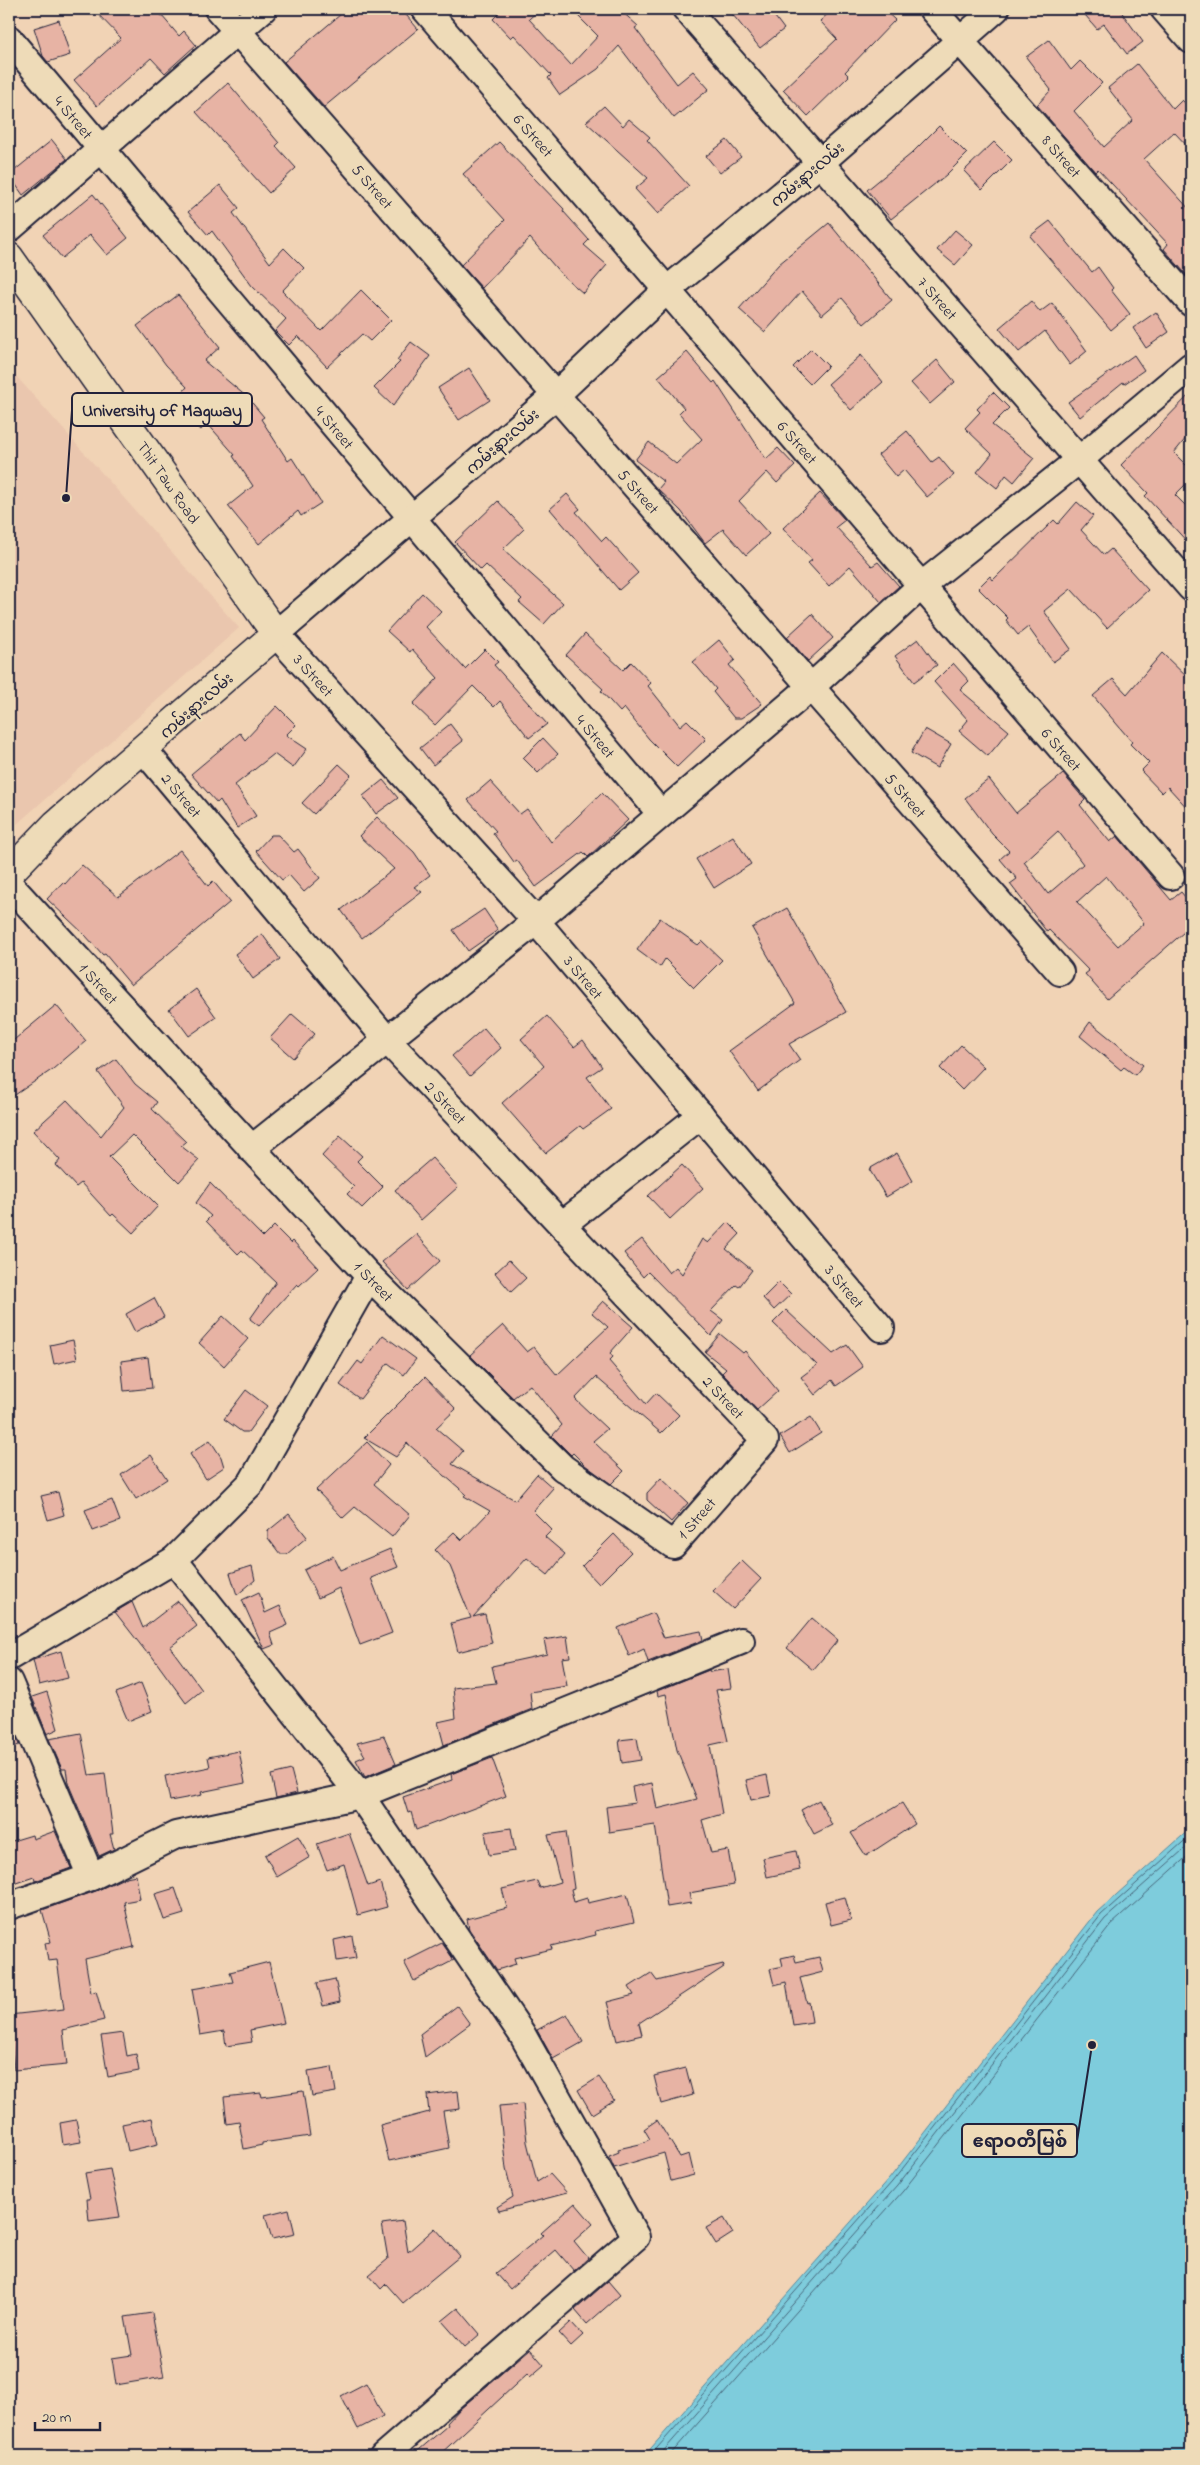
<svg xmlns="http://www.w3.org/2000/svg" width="1200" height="2465" font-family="'Indie Flower','Noto Sans Myanmar',sans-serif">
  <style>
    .built { fill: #eac6ae }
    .water { fill: #7eccdc; stroke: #59889c }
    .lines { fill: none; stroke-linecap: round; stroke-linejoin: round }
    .shore { stroke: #47667b; stroke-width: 1 }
    .building { fill: #e7b3a4; stroke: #22223b; fill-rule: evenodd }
    .minor-casing { stroke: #22223b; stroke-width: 30 }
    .tertiary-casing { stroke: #22223b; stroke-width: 31 }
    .minor { stroke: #eedbb8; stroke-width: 26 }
    .tertiary { stroke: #eedbb8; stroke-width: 28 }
    .labels { text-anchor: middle; stroke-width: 5; stroke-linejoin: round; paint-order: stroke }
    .street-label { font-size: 16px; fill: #22223b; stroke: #eedbb8 }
    .leader { fill: none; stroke: #22223b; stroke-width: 2 }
    .callout-dot { fill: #22223b; stroke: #eedbb8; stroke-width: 2 }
    .callout { fill: #eedbb8; stroke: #22223b; stroke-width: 2 }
    .callout-label { font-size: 18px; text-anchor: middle; font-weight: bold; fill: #22223b }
  </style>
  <rect width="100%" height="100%" fill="#f1d3b5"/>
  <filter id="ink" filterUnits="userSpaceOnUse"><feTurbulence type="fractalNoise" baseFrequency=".02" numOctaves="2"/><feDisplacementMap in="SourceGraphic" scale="10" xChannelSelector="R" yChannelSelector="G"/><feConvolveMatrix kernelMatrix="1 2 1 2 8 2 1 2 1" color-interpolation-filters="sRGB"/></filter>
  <g filter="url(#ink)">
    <polygon class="built" points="9,368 239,628 9,831"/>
    <polygon class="water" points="1191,1828 1191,2456 644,2456 889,2179 1097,1912"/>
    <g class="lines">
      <g class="shore">
        <polyline points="650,2456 892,2182 1101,1915 1191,1835"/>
        <polyline points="659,2456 897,2186 1105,1919 1191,1843"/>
        <polyline points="669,2456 903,2191 1111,1925 1191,1853"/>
      </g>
    </g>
    <g class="building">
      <polygon points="93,9 156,9 179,36 184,31 196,45 165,73 151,58 97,106 74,80 121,38"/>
      <polygon points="347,9 401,9 418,29 324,107 284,62"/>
      <polygon points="503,9 540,9 529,19 571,65 598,36 571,9 619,9 638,26 635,28 677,84 693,71 709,89 674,118 619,46 598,69 560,95 548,78 551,75 514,35 511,38 493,19"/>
      <polygon points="728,9 769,9 784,29 760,48"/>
      <polygon points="833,9 883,9 895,20 845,72 849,76 808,116 783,90 837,39 820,21"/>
      <polygon points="1080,9 1122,9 1120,10 1143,42 1127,54 1104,24 1097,29"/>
      <polygon points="59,20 70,55 48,62 43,56 34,28"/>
      <polygon points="1049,40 1071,70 1080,61 1102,83 1074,111 1104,147 1133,120 1108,88 1137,64 1173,109 1182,100 1191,109 1191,150 1174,132 1144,159 1191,211 1191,280 1164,249 1168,244 1098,169 1095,172 1037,105 1051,90 1026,57"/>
      <polygon points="228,83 279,143 276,146 296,168 269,193 196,112"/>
      <polygon points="604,106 623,126 629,119 650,137 647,140 689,186 658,214 635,189 648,178 586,122"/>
      <polygon points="939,126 967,154 946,175 891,219 867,190 911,154"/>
      <polygon points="52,140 67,159 23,195 9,175"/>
      <polygon points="727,140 741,157 720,173 706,156"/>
      <polygon points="499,142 564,209 563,211 589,240 584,245 607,265 583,293 562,275 530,238 482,288 461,265 505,220 463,174"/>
      <polygon points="994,142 1012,160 982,190 964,171"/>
      <polygon points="220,185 239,208 233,213 270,263 284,248 304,268 282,291 321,331 361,290 391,320 370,341 362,334 327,367 298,336 289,345 275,331 286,319 252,286 212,231 208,235 188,212"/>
      <polygon points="93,194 128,238 107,255 90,235 62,258 43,235"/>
      <polygon points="1050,221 1092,272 1098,267 1113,288 1111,290 1130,314 1111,330 1030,236"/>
      <polygon points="829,223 892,300 864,324 842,298 822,315 802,291 765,332 739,309 779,264"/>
      <polygon points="955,230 973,245 955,265 937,250"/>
      <polygon points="178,295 220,347 204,361 248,398 264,417 261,419 288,461 292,458 321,503 301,516 298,511 259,544 228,506 253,486 233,456 235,455 207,423 201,430 172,404 187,387 166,365 137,326"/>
      <polygon points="1031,301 1040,312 1052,303 1087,351 1070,365 1045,331 1019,352 999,328"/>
      <polygon points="1156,312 1169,332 1146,348 1133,328"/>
      <polygon points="411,342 430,356 393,406 374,388 400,362 397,360"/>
      <polygon points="811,349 828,366 810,384 793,367"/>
      <polygon points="687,352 713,383 715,381 766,459 778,448 795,466 777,483 767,472 739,501 769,534 746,555 723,529 705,543 681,511 658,489 664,482 635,460 649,442 676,464 702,439 679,413 684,408 658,377"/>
      <polygon points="861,355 883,382 851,410 828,384"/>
      <polygon points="1134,355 1144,370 1124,384 1123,382 1080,417 1068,402"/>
      <polygon points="937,360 955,382 930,404 911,383"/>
      <polygon points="469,368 490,400 459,420 438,388"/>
      <polygon points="993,392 1009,408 992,425 1034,458 1014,482 1006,475 997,488 977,472 992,454 965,428 980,412 977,409"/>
      <polygon points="1191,393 1191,432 1174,453 1191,470 1191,479 1175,495 1191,511 1191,546 1145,496 1148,493 1121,465"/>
      <polygon points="907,431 932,462 939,457 954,475 927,497 904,470 896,477 878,455"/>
      <polygon points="820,493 845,520 836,527 872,566 878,562 899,586 881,602 850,566 829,586 808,563 812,560 783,528"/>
      <polygon points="567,494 580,509 576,512 602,541 606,537 638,573 619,590 550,509"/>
      <polygon points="498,501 524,529 503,549 563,603 544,624 519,602 522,599 486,565 481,570 455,542"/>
      <polygon points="1077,502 1093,516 1081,530 1104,555 1111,549 1148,590 1107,628 1071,589 1044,611 1071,649 1053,662 1028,627 1018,635 1006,620 1008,618 978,588 990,576 993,580 1054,520 1058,524"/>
      <polygon points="422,593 441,611 426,627 465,669 485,649 498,662 494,665 547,724 529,738 500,701 494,707 473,686 435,725 413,704 438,678 412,649 410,652 387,631"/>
      <polygon points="812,614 833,638 808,661 787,637"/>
      <polygon points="585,634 623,670 631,662 651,683 648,686 680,726 687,720 706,739 677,767 649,739 624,708 620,712 601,691 603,689 566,655"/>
      <polygon points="918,639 937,665 914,682 895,656"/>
      <polygon points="719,640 735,660 729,665 762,704 741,718 734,718 713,692 716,689 693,662"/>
      <polygon points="1162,653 1191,681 1191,812 1168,787 1162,793 1141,771 1149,763 1130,744 1132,742 1093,696 1113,679 1127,694"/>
      <polygon points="953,663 969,681 960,690 1009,731 988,756 959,731 968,720 934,682"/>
      <polygon points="277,706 296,725 286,735 307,749 293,768 274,754 235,785 256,816 237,828 220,800 217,803 191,774 240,733 245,740"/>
      <polygon points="450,724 463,741 433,765 420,748"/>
      <polygon points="925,729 951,744 937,768 911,753"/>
      <polygon points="543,738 558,754 538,773 523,758"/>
      <polygon points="339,764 351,775 314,814 302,803"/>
      <path d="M1063,774L1085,800L1080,805L1110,842L1117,836L1171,900L1181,892L1191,904V926L1107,999L1085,974L1089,971L1049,930L1047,932L1010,884L1017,879L1000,859L1009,851L992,834L965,798L989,779L1016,813ZM1058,831L1083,864L1048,894L1024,862ZM1106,876L1144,923L1118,946L1077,902Z"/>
      <polygon points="383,780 398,798 376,814 363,796"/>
      <polygon points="490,781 520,814 527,809 551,842 602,793 628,820 588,857 583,852 536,887 517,860 514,862 493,833 496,831 468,800"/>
      <polygon points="377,817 414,852 430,875 414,887 422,892 362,938 341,910 394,869 359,836"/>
      <polygon points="271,835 278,835 294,852 298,849 320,878 304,892 289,875 282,880 256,851"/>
      <polygon points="733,836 751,864 714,888 696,859"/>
      <polygon points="180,850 208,886 213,881 230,902 131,985 105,954 103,955 85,935 47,899 63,882 65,884 82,865 118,897"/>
      <polygon points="787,908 846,1012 789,1044 800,1060 758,1091 729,1051 795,1003 752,928"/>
      <polygon points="484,909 498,930 468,951 453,930"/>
      <polygon points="660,918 698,945 702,941 722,960 694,988 665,959 660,967 637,950"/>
      <polygon points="262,934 280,959 253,979 235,954"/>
      <polygon points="196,989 216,1017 189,1036 169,1009"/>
      <polygon points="56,1005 86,1041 53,1069 9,1099 9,1044"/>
      <polygon points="292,1014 315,1034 293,1058 270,1038"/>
      <polygon points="547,1016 574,1047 583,1040 602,1067 587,1077 611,1109 583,1129 580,1126 546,1153 502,1103 544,1066 521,1039"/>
      <polygon points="1090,1022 1143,1065 1135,1075 1124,1067 1121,1070 1080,1036"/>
      <polygon points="484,1028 501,1048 470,1076 452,1056"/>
      <polygon points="961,1045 984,1067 962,1090 940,1068"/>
      <polygon points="116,1059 135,1084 157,1102 152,1109 186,1142 181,1146 199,1160 179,1182 132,1135 109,1157 158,1206 133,1233 113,1214 111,1216 81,1183 76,1187 56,1165 60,1160 33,1131 67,1100 101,1136 124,1107 98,1072"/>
      <polygon points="340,1136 362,1156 357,1161 383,1187 362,1208 347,1194 354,1187 322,1156"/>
      <polygon points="897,1153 913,1181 886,1197 869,1169"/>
      <polygon points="432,1158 458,1187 421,1220 395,1190"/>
      <polygon points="682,1165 703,1188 670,1219 648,1196"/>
      <polygon points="210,1183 263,1237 274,1226 291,1243 293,1241 318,1268 299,1286 297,1284 259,1326 250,1319 276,1282 242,1250 238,1254 206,1221 211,1216 196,1203"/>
      <polygon points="728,1222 740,1234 726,1249 752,1270 739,1287 736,1285 711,1311 723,1320 711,1336 648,1272 643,1277 624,1253 642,1239 669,1273 676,1267 682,1274 702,1239 708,1243"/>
      <polygon points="416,1234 440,1261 408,1290 382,1262"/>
      <polygon points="509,1260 526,1278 511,1292 495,1273"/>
      <polygon points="779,1282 791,1294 774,1310 763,1298"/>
      <polygon points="154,1298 164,1317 135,1332 126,1314"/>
      <polygon points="603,1301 633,1327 610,1353 613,1357 609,1361 646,1404 656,1393 679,1415 661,1433 596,1377 575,1399 607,1429 593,1441 624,1471 611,1484 585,1465 573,1453 571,1455 552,1436 562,1425 530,1385 513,1398 470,1355 503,1325 527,1352 534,1347 557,1375 608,1327 592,1313"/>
      <polygon points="786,1310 833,1354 847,1345 863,1367 836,1386 832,1380 815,1395 801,1377 817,1365 773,1323"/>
      <polygon points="223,1316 248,1339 224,1366 199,1343"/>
      <polygon points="720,1334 743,1353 745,1351 778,1391 757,1410 722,1373 726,1369 705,1352"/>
      <polygon points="383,1335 416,1359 404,1375 388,1363 360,1399 340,1385 358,1361 362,1364"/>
      <polygon points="73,1340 77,1359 54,1364 50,1345"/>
      <polygon points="148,1357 152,1388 124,1391 121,1361"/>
      <polygon points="425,1377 456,1409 436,1428 463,1451 452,1464 515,1500 537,1474 553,1488 533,1511 552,1530 545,1537 565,1554 548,1575 527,1558 473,1617 485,1614 492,1643 458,1652 451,1623 471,1618 450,1566 435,1550 454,1532 462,1540 490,1511 464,1496 466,1494 407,1443 396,1457 364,1438"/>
      <polygon points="246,1390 267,1406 248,1432 242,1432 224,1419"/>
      <polygon points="811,1417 821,1433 790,1453 780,1436"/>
      <polygon points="210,1440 221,1457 224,1467 206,1479 190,1454"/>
      <polygon points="367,1442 389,1465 374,1484 410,1515 392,1537 355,1507 343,1518 316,1490"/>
      <polygon points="151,1455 167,1479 136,1499 121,1475"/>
      <polygon points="661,1478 688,1503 671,1522 647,1500 647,1493"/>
      <polygon points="58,1492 64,1515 48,1520 41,1496"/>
      <polygon points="112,1500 120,1521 93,1531 85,1510"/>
      <polygon points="289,1514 307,1537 287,1554 280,1554 268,1538 268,1531"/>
      <polygon points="614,1534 631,1552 599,1584 582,1566"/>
      <polygon points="390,1549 398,1567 371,1578 392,1633 360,1645 339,1588 318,1598 304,1570 333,1556 340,1570"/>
      <polygon points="742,1561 761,1579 733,1609 713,1591"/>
      <polygon points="252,1566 255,1580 237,1595 230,1573"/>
      <polygon points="259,1592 265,1613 280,1606 288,1625 270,1633 274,1645 264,1649 242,1600"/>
      <polygon points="178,1601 197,1626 170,1647 202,1690 186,1703 149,1652 147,1653 115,1612 132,1602 143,1628"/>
      <polygon points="653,1613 664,1638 701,1631 703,1640 648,1662 644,1649 629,1656 618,1628"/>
      <polygon points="812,1618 838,1640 813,1670 787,1648"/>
      <polygon points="567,1636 570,1657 562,1658 567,1686 530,1692 532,1709 444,1745 438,1722 456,1718 453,1688 496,1683 492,1666 547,1654 544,1640"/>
      <polygon points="61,1651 68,1678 39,1685 33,1660"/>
      <polygon points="728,1669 731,1688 716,1690 728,1741 710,1745 722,1814 702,1820 711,1853 728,1850 734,1885 689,1893 691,1903 667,1907 655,1825 609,1832 606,1807 635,1803 632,1787 652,1783 657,1809 697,1799 677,1750 666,1694 658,1696 657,1691 709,1670 710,1672"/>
      <polygon points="141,1683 152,1711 128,1721 116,1693"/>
      <polygon points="47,1692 58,1729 47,1734 32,1697"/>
      <polygon points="9,1720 19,1745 9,1749"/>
      <polygon points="81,1733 89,1775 105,1773 113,1834 110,1834 114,1849 99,1856 68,1783 66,1769 62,1769 49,1739"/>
      <polygon points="384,1736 396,1764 365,1777 356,1760 365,1756 357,1743"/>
      <polygon points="637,1738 641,1760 622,1763 619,1740"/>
      <polygon points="239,1751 245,1783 201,1792 202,1795 170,1801 165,1776 210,1767 208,1757"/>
      <polygon points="492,1758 506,1796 416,1830 411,1812 408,1813 403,1797 452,1780 451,1774"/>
      <polygon points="291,1770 297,1793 276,1798 271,1775"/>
      <polygon points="767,1775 771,1796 751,1800 746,1780"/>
      <polygon points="819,1800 832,1825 814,1834 801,1810"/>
      <polygon points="902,1803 915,1824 866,1856 851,1833"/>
      <polygon points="511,1828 515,1851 489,1855 485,1832"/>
      <polygon points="55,1831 71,1868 35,1881 34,1877 13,1884 9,1872 9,1842 32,1835 33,1839"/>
      <polygon points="566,1832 574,1888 571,1889 574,1902 587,1898 588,1903 627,1894 634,1922 595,1931 596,1935 551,1946 552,1949 514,1958 516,1964 497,1970 469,1929 467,1919 507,1908 502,1889 537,1881 540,1888 560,1882 548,1835"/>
      <polygon points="349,1833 368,1886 380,1882 387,1907 358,1915 344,1864 327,1870 317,1844"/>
      <polygon points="298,1836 310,1857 277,1877 265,1855"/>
      <polygon points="796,1851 800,1870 767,1877 763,1858"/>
      <polygon points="136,1875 140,1899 124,1902 134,1947 85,1959 91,1993 96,1991 104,2020 63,2030 67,2065 14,2070 9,2015 64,2009 57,1960 48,1961 45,1943 51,1942 42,1910 96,1891 126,1877"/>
      <polygon points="175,1888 184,1914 164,1920 155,1894"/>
      <polygon points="845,1897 851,1920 831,1925 825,1902"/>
      <polygon points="352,1936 356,1958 337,1961 334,1940"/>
      <polygon points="442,1943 454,1960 414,1981 404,1962"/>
      <polygon points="794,1955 796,1962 819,1957 823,1972 800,1978 807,2003 809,2002 812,2022 793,2025 786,1982 774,1985 770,1969 783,1966 781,1958"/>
      <polygon points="269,1962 284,2023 250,2030 252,2042 226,2046 224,2031 200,2035 192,1989 233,1982 230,1972"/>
      <polygon points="723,1964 724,1967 639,2023 642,2035 617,2041 607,2002 634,1995 629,1987 651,1973 657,1981"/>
      <polygon points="335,1979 340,2002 323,2006 317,1983"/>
      <polygon points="457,2006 470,2024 425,2057 420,2034"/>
      <polygon points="567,2014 583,2042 553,2059 537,2030"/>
      <polygon points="123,2033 127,2056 136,2054 139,2071 108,2077 101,2036"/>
      <polygon points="332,2067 336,2092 312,2096 308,2071"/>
      <polygon points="686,2068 693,2095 661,2104 654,2076"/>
      <polygon points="599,2077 614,2100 592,2114 578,2090"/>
      <polygon points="303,2091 310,2136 262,2143 262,2145 244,2149 239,2122 227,2124 224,2097 261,2093 262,2097"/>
      <polygon points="458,2091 460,2109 443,2111 449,2148 389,2161 380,2125 429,2112 427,2095"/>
      <polygon points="523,2104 527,2142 537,2182 550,2174 567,2193 499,2211 497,2207 513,2197 506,2169 499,2106"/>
      <polygon points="152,2118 158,2144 128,2151 122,2124"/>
      <polygon points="76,2120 81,2142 63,2145 60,2123"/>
      <polygon points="657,2120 680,2157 689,2154 694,2175 671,2181 664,2153 614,2168 609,2156 619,2152 618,2149 640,2144 650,2139 644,2129"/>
      <polygon points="110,2169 120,2217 89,2221 87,2199 90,2199 85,2173"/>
      <polygon points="575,2203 593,2224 574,2241 588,2258 574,2271 556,2250 510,2289 496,2273 543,2235 541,2233"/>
      <polygon points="289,2209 295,2234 272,2239 265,2215"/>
      <polygon points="724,2218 733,2233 716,2244 706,2228"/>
      <polygon points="403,2221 408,2252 435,2228 460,2256 403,2303 386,2284 381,2289 369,2275 388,2259 382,2224"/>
      <polygon points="608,2281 620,2295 587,2324 575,2310"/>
      <polygon points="458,2308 480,2334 465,2347 442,2321"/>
      <polygon points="152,2313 164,2377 116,2385 112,2358 132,2355 125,2317"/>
      <polygon points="571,2322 583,2335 571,2346 559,2333"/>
      <polygon points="530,2349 544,2365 530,2377 527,2374 438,2456 412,2456 448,2425 447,2423 460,2409"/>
      <polygon points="366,2383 383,2416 358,2429 341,2396"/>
    </g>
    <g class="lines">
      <g class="minor-casing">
        <g id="minor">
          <polyline points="218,9 1060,972"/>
          <polyline points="425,9 1171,876"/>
          <polyline points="686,9 1191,588"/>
          <polyline points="932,9 1191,303"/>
          <polyline points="1164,9 1191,40"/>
          <polyline points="9,39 661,814"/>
          <polyline points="9,229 263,9"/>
          <polyline points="9,884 369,1276 563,1468 673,1545 765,1440 387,1040 144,750"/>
          <polyline points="251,1149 536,921 811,687 921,586 1079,460 1191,366"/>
          <polyline points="562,1225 701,1115"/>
          <polyline points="369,1276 252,1482 174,1560 360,1795 522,2034 636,2237 383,2456"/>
          <polyline points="881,1328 536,921 276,634 556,395 667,290 820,163 996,9"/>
          <polyline points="9,1657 174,1560"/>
          <polyline points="9,1682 91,1877"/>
          <polyline points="9,1906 91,1877 176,1835 360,1795 741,1641"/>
        </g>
      </g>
      <g class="tertiary-casing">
        <polyline id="tertiary" points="9,257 276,634 56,824 9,873"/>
      </g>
      <use href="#minor" class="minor"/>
      <use href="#tertiary" class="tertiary"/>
    </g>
  </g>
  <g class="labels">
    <g class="street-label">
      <text transform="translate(74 117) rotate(50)" y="6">4 Street</text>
      <text transform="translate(534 135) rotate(49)" y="6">6 Street</text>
      <text transform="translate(1062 156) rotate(49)" y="6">8 Street</text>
      <text transform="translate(807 174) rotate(-40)" y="6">ကမ်းနားလမ်း</text>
      <text transform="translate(373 186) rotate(49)" y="6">5 Street</text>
      <text transform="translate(938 298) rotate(49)" y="6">7 Street</text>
      <text transform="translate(335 427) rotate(50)" y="6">4 Street</text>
      <text transform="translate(502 441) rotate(-41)" y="6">ကမ်းနားလမ်း</text>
      <text transform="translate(798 442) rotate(49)" y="6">6 Street</text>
      <text transform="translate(169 482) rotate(55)" y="6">Thit Taw Road</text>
      <text transform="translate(639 491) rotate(49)" y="6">5 Street</text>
      <text transform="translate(314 675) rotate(48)" y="6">3 Street</text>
      <text transform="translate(196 705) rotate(-41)" y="6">ကမ်းနားလမ်း</text>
      <text transform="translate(596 736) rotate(50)" y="6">4 Street</text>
      <text transform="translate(1062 749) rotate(49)" y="6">6 Street</text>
      <text transform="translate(182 795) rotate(50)" y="6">2 Street</text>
      <text transform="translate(906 795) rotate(49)" y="6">5 Street</text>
      <text transform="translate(584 977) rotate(50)" y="6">3 Street</text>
      <text transform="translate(99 983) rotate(48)" y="6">1 Street</text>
      <text transform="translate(446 1102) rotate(47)" y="6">2 Street</text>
      <text transform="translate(374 1281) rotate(46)" y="6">1 Street</text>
      <text transform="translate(845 1286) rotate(50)" y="6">3 Street</text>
      <text transform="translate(724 1397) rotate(47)" y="6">2 Street</text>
      <text transform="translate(696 1518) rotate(-49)" y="6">1 Street</text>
    </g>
  </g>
  <path class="leader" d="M66 498L72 410M1092 2045L1077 2141"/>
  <g class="callout-dot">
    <circle cx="66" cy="498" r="5"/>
    <circle cx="1092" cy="2045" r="5"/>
  </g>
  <g class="callout">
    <rect x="72" y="393" width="180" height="33" rx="5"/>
    <rect x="962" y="2124" width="115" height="33" rx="5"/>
  </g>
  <g class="callout-label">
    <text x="162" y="416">University of Magway</text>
    <text x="1020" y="2147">ဧရာဝတီမြစ်</text>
  </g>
  <rect width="1200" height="2465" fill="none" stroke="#eedbb8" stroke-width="30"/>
  <rect x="15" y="15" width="1170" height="2435" fill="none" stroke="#22223b" stroke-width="2" filter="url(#ink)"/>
  <path d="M35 2422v8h65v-8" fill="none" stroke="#22223b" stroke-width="2.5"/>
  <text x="42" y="2422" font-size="15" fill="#22223b" stroke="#eedbb8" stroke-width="4" paint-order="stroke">20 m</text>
</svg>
